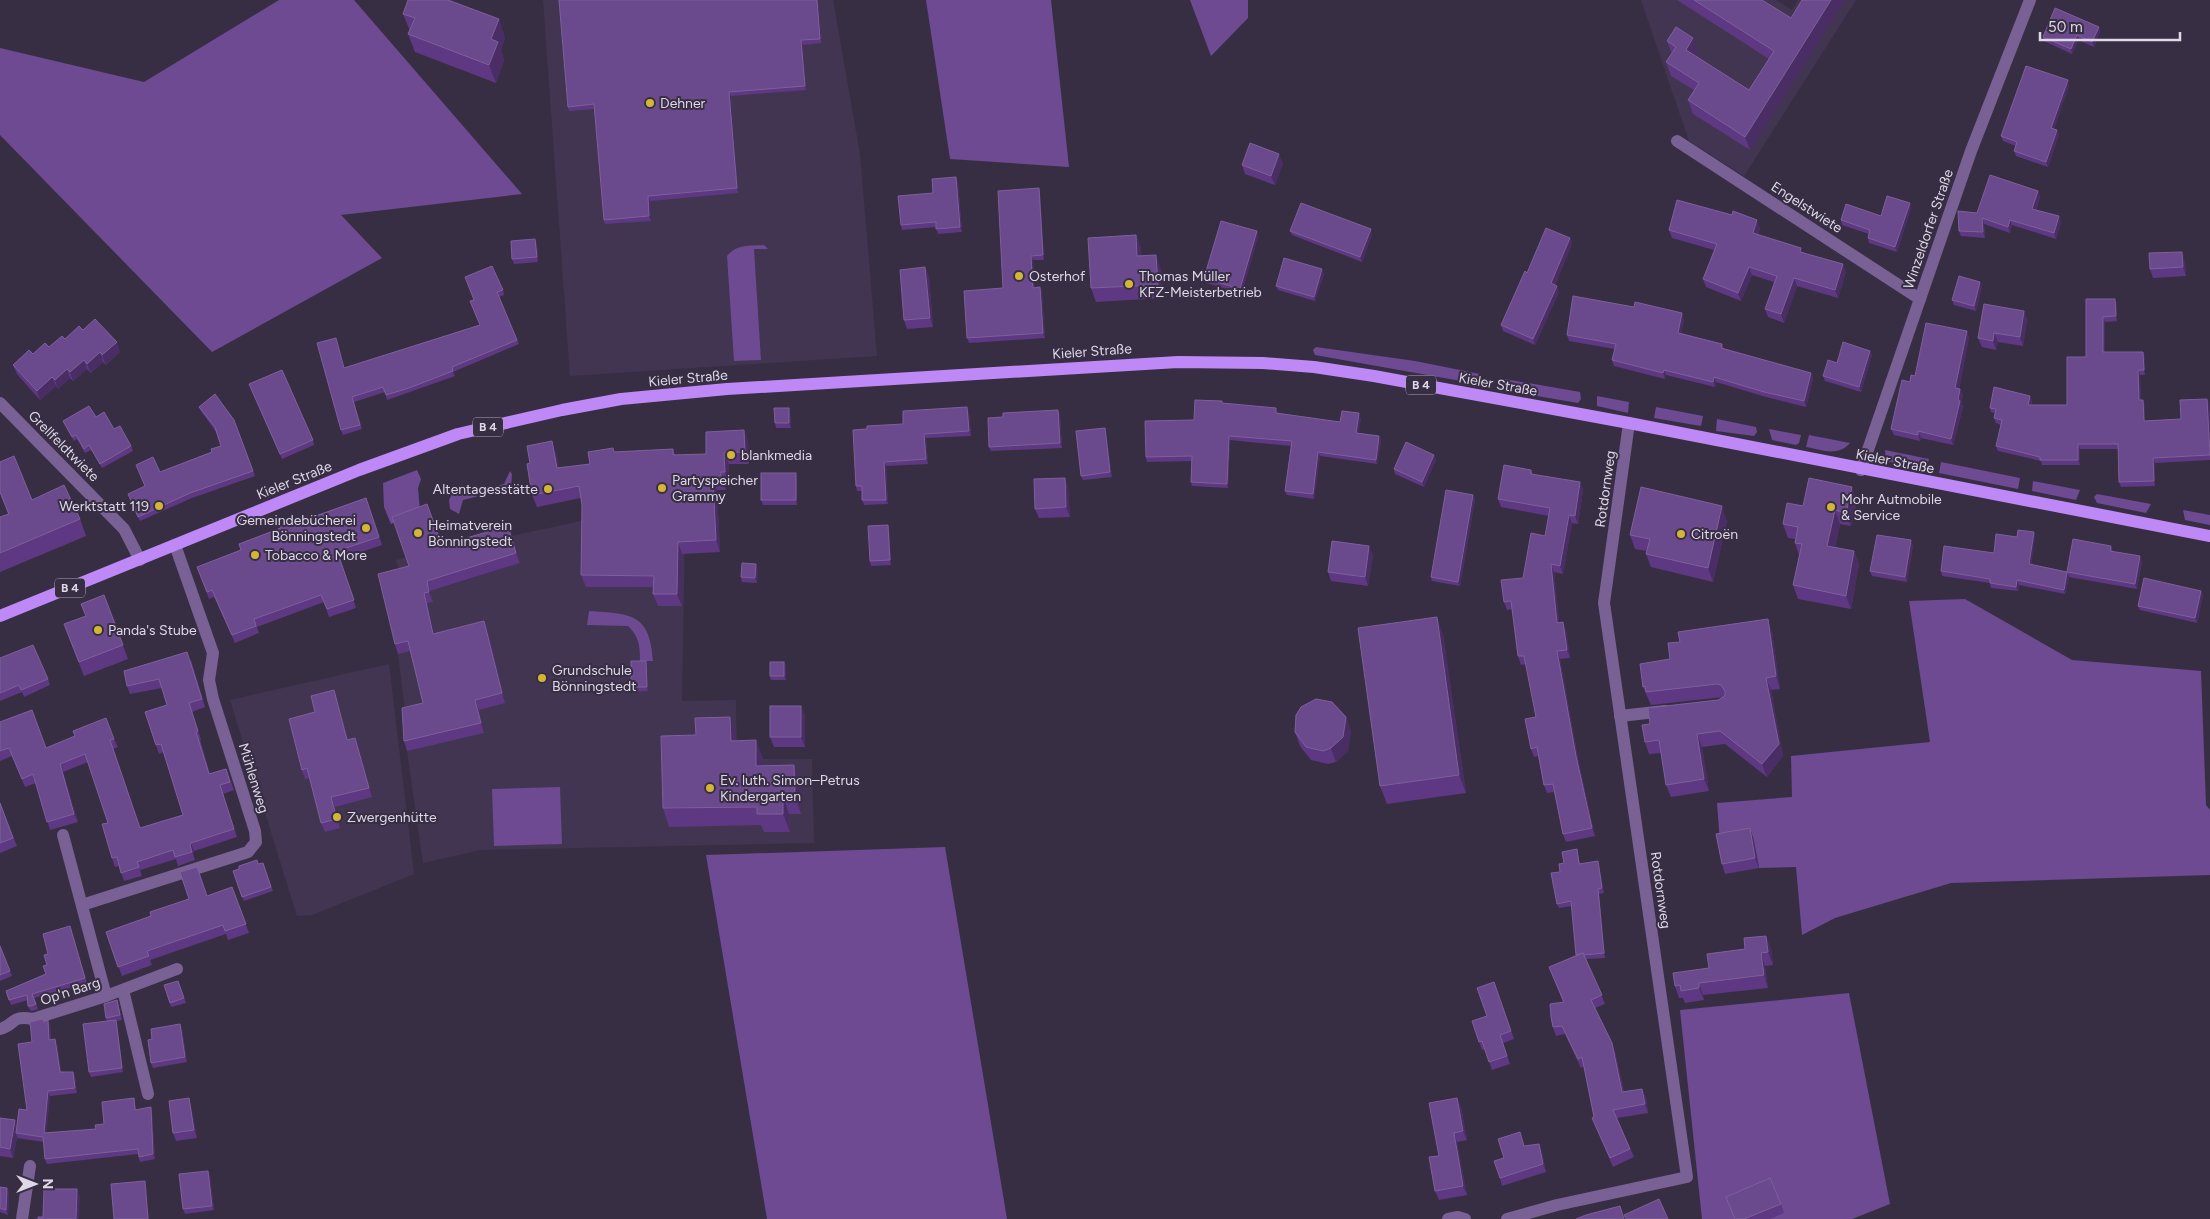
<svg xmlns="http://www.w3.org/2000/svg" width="2210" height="1219" font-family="Figtree,sans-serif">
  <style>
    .built { fill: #423552 }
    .green { fill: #6d4a92 }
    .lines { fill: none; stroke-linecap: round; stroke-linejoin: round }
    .minor { stroke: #796095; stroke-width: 12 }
    .major { stroke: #be89f6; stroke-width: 12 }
    .wall { fill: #5e3882 }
    .shaded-wall { fill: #492d64 }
    .building { fill: #6b498d; stroke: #7d609b }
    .poi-dot { fill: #d4b635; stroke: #382e44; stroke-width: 2 }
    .labels { text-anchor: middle; stroke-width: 4; stroke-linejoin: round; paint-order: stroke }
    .shield { fill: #382e44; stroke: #aca5b6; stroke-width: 1 }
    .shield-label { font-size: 12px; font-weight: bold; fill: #ded8e7 }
    .poi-label { font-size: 14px; fill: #ded8e7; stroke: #382e44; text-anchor: start }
    .street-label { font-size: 14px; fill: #ded8e7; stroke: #382e44 }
  </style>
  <rect width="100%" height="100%" fill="#382e44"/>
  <g class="built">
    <polygon points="543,0 833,0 860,154 877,356 570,376"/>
    <polygon points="1641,0 1776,0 1792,10 1798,0 1856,0 1744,176 1689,141"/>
    <polygon points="581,521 685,524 682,701 736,700 737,759 812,759 814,843 480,850 423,863 407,751 406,718 398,654 381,584 402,579 396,560 430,551 440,588 519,563 512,536"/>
    <polygon points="389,664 414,874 312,915 297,916 230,700"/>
  </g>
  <g class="green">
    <polygon points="279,0 354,0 522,194 341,215 382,258 212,352 0,135 0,48 144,82"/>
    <polygon points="926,0 1051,0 1069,167 950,159"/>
    <polygon points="1190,0 1248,0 1248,18 1211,56"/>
    <path d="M764,245L768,249H754L761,360L734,361L727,256C737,244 749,246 764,245Z"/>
    <polygon points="1316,347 1415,361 1480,374 1481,381 1478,384 1315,355 1313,350"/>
    <polygon points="1499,378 1580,392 1581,399 1578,403 1497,389"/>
    <polygon points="1597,396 1629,402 1628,413 1597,406"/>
    <polygon points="1656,407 1703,416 1701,426 1654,418"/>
    <polygon points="1717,419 1756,427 1757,432 1754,436 1716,431"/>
    <polygon points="1769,429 1801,435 1799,443 1796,445 1772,440"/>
    <path d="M1809,435L1850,443C1838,457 1822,450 1806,447Z"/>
    <polygon points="1885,450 1929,459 1926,470 1886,461"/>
    <polygon points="1941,462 2020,478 2018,489 1939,473"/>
    <polygon points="417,470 421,479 418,488 420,511 391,524 384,507 383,483"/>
    <polygon points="510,471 512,474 511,488 463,500 459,514 450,509 449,500 452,494 458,492 461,495 504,484"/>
    <polygon points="2033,481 2080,490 2076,500 2032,491"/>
    <polygon points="2097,494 2151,504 2146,513 2097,503 2094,497"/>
    <polygon points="2183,510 2210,515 2210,525 2185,520"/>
    <polygon points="1965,599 2072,660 2201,671 2206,805 2210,810 2210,875 1951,883 1835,918 1802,935 1796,867 1759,868 1753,837 1720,843 1717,803 1792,797 1791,756 1930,742 1909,601"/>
    <path d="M589,611C631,614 650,613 653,661H640C640,645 639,637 628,626L587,625Z"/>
    <polygon points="560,787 562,844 494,846 492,789"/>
    <polygon points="945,847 1007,1219 767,1219 706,855"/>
    <polygon points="1849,993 1890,1204 1852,1219 1702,1219 1680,1010"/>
  </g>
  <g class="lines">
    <g class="minor">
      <polyline points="1677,141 1920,299"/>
      <polyline points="0,403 124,529 140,560"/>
      <polyline points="1861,470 1971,151 2030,0"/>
      <polyline points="1620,716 1665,711"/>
      <polyline points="63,835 106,996"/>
      <polyline points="82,905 248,852 256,842 255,831 213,699 209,680 213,653 175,545"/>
      <polyline points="123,990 148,1094"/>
      <path d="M0,1029C17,1024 10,1015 33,1019L106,996L177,969"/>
      <polyline points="22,1219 30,1166"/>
      <polyline points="1448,1219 1458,1217 1465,1219"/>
      <polyline points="1507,1219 1557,1205 1687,1177 1604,603 1629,423"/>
    </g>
    <polyline class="major" points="0,616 359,470 458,434 562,410 621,399 727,389 1178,362 1263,363 1314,367 1374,376 1629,423 2210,536"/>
  </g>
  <g class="wall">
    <polygon points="818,0 822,43 803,45 806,90 731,96 738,193 650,201 651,221 605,224 604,220 595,109 569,111 568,107"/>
    <polygon points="1677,0 1762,0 1791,18 1750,150 1693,114 1688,100 1694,90 1671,76 1666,62 1672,54 1667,41 1698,52 1695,56 1749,90 1769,59"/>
    <polygon points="403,14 499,19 505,38 501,50 504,60 496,83 415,52 408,34 410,31"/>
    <polygon points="2100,31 2094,47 2078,40 2072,54 2044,41 2043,37"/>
    <polygon points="2069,85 2054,129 2059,134 2048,167 2016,156 2014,151 2016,146 2003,141 2001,136"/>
    <polygon points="1283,163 1275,185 1245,174 1242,165"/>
    <polygon points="958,182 962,232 938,234 936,227 902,230 901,225 933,193"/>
    <polygon points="1039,188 1040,193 1044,260 1033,260 1034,288 1040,287 1042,292 1045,338 969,343 967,338 1003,288"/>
    <polygon points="2038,191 2040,197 2036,210 2061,222 2056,239 2012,225 2010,233 1984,224 1985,238 1961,236 1959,231 1977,213"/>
    <polygon points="1911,208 1897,252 1869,243 1868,238 1869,234 1842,225 1841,220 1881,216"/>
    <polygon points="1760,228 1758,235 1803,252 1846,272 1838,298 1797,286 1784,323 1768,317 1765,309 1774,282 1752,275 1741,301 1706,287 1703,279 1714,250 1672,238 1669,230"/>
    <polygon points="1257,231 1258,236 1242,293 1206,283 1204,278"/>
    <polygon points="1290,231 1372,234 1362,262 1292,235"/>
    <polygon points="1136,235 1141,249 1141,256 1161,269 1163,298 1096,302 1091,288"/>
    <polygon points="1570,238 1572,244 1555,285 1559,292 1535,345 1503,331 1501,325 1527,273"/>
    <polygon points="535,239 537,244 538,262 514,264 512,259"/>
    <polygon points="2185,261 2186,276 2153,278 2150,269"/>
    <polygon points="925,267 929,277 933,327 907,329 904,320"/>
    <polygon points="1324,274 1315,301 1278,290 1276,286"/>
    <polygon points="1982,286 1976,311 1954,305 1952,300"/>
    <polygon points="503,290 504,295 499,297 519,344 453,372 455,376 410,392 387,400 385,392 354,402 362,429 343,435 341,430 345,368 480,325 470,301"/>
    <polygon points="2086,299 2115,299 2117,304 2117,321 2105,322 2105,352 2143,352 2145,357 2145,375 2140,375 2141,400 2145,405 2145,421 2181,419 2207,399 2209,404 2210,426 2210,460 2155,463 2155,486 2121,487 2119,482 2118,449 2080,449 2080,465 2042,465 2041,461 1998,451 1996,446 2001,425 1996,423 1994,418 1995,413 1991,412 1990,408 2030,396 2032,401 2031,405 2067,405 2086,357"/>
    <polygon points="2024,311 2027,320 2023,346 1998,342 1996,350 1982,347 1978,338"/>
    <polygon points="1684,319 1681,333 1722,344 1724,349 1811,373 1813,379 1806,407 1766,397 1716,382 1715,387 1666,375 1665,379 1614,366 1612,360 1615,349 1569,341 1567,335"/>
    <polygon points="83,330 120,352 106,365 103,362 91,373 87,369 73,381 70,378 58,389 56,386 40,400 17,374 13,365 33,354 65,339"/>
    <polygon points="1967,331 1969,338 1959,389 1960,389 1963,396 1961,402 1963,407 1953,445 1921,438 1920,441 1894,435 1891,429 1910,382 1915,376"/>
    <polygon points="1870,351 1872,355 1861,392 1825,381 1823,376"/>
    <polygon points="251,389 313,440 314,445 282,459"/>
    <polygon points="1224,404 1278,413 1340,422 1361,418 1358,433 1379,436 1381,441 1377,464 1320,456 1314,499 1287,495 1285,491 1291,446 1230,440 1228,488 1192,486 1191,482 1192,461 1147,462 1146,457 1194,420"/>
    <polygon points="199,407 234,420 255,476 192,498 140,521 130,499 145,486 160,472 212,452 221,446 216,432 201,411"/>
    <polygon points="1058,410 1060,415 1062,448 991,451 989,447 1003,417"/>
    <polygon points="969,412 971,436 926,438 928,464 886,466 888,504 864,505 862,500 862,491 857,491 856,486 867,429 903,424"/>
    <polygon points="790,413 791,428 776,428 775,423"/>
    <polygon points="96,417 114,429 131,446 133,451 102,468 91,450 85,453 77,439 74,441 63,421"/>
    <polygon points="1105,428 1106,432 1112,477 1083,480 1081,476"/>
    <polygon points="744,430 748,442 749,464 729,464 729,484 725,484 726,490 717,490 720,552 682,554 682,606 658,606 653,594 653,587 586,587 581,575 582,505 581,498 537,507 532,495 530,463 556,453 559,468 590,464 615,452 673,449 675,455 706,454"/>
    <polygon points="1434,455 1436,460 1424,487 1395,474 1394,469"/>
    <polygon points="0,462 32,500 80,519 86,536 0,572 0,517 8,514 0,493"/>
    <polygon points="1531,470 1533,474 1580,482 1583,490 1578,524 1572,523 1563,574 1554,572 1559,623 1566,630 1570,658 1560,659 1579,764 1595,836 1566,842 1563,834 1554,792 1547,793 1544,785 1538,756 1534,757 1531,749 1536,717 1526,664 1521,665 1518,656 1512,609 1507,610 1504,602 1523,578 1545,536 1549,516 1501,507 1498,499"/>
    <polygon points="797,478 797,505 763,505 761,500"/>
    <polygon points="1065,478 1068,487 1070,517 1039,518 1035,509"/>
    <polygon points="1473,495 1475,500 1460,586 1432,581 1431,577"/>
    <polygon points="366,498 382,545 340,559 356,608 329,617 324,602 257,627 259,633 235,643 214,597 209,599 197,567 241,550 296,523"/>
    <polygon points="1857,501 1851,526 1840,524 1835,547 1854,551 1859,564 1851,609 1798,599 1793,585 1799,555 1795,543 1795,539 1788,538 1783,524 1803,506"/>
    <polygon points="1727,520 1713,582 1651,567 1646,554 1647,551 1635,549 1630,535"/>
    <polygon points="888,525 889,530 891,565 871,566 870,561"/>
    <polygon points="2034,532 2035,536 2031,565 2067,572 2111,546 2113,552 2142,561 2137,589 2069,577 2065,594 2019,585 2018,591 1991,588 1990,583 1942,576 1941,571 1994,553 2017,537"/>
    <polygon points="512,536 520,563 430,591 433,602 427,603 434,633 488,631 505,703 479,710 484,733 407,751 404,741 423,703 410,651 398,654 395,644 409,566 442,545"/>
    <polygon points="1913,545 1907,582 1872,576 1870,571"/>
    <polygon points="1373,555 1368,586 1331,581 1328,572"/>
    <polygon points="758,569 757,583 742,582 741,577"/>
    <polygon points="2201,591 2203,595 2197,623 2140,610 2138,606"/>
    <polygon points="104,595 128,659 84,676 69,638 86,616 81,604"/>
    <polygon points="1772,632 1780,689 1771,690 1783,756 1767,777 1725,744 1702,747 1709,791 1671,797 1666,785 1661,753 1649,754 1645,742 1650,724 1718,700 1723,697 1651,705 1643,687 1670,659"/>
    <polygon points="1443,635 1466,793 1387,804 1380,786"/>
    <polygon points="0,658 48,679 50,685 24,697 22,692 0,701"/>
    <polygon points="191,660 205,707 192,712 201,740 200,740 210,774 226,769 234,790 223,794 237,837 194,851 193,854 195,860 178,866 176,859 140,870 142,876 124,881 119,866 115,867 112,858 108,823 88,762 63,772 78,822 50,830 36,783 25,787 12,756 0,761 0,722 46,748 114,739 118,747 113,749 140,828 183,815 163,752 159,754 145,712 167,705 162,688 130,694 127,686"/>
    <polygon points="646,661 648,665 648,691 633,692 631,687"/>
    <polygon points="784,662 786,666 786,680 771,680 770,676"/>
    <polygon points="337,700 348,740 359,747 372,797 335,807 340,828 325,832 321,823 310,778 305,779 302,770 315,712"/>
    <polygon points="801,706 805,716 805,747 774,747 770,737"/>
    <polygon points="730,717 736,736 736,741 763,758 763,766 794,765 801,783 801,814 789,814 790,832 764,832 761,825 669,827 663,808 696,735"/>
    <polygon points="1351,730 1348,751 1336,762 1328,764 1311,760 1300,746 1295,732"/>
    <polygon points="0,803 17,846 0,853"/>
    <polygon points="1753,837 1759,868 1725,874 1722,864"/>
    <polygon points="1577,849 1580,864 1599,866 1604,893 1599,894 1605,958 1586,959 1605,1004 1595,1008 1615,1052 1624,1092 1646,1097 1648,1113 1617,1118 1634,1157 1613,1167 1592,1118 1594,1117 1584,1066 1581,1068 1565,1034 1556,1036 1553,1027 1563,1002 1549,967 1576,955 1572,906 1559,908 1557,904 1560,872 1564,863"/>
    <polygon points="263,863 273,891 244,901 233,871"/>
    <polygon points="232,887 249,933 228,940 226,934 150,960 152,965 122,976 106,932"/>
    <polygon points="70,926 87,983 34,998 38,1009 32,1011 30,1010 28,1006 28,1000 11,1005 6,991 46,974 47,965 48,954"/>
    <polygon points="0,946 12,976 0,981"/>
    <polygon points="1771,948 1773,965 1765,966 1768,988 1703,995 1704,1000 1685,1003 1683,998 1679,998 1675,986 1709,968"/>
    <polygon points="178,981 186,1003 171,1007 170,1003"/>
    <polygon points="1494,982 1514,1039 1503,1043 1510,1064 1492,1070 1485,1049 1482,1050 1472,1021 1487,1016"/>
    <polygon points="117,1000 122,1020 116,1021 117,1024 123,1072 91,1077 89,1072 107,1021 106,1018"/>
    <polygon points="48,1020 50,1025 51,1039 57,1043 61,1072 73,1072 75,1076 77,1093 50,1096 46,1133 96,1129 104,1124 134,1098 136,1110 152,1112 155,1159 140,1162 138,1154 47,1164 45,1159 44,1142 17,1138 17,1137 13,1158 0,1156 0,1118 17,1125 27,1110 32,1042 44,1022"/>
    <polygon points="180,1024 182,1029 187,1062 153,1068 151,1063 152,1039"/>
    <polygon points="189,1098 191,1106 197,1138 176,1141 173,1133"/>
    <polygon points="1461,1107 1467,1140 1457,1142 1467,1195 1439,1200 1435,1191 1439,1156"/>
    <polygon points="1539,1144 1542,1152 1546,1172 1502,1186 1500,1178 1504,1158 1525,1146"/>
    <polygon points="208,1171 210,1176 214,1210 185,1214 183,1209"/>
    <polygon points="0,1187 9,1192 8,1215 0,1212"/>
    <polygon points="1726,1197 1781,1204 1784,1213 1770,1219 1735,1219"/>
  </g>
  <g class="shaded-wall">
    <polygon points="817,0 818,0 822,43 820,39"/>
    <polygon points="1831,0 1845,0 1750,150 1745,137"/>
    <polygon points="499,19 505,38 501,50 504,60 496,83 489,65 491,39"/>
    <polygon points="2099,27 2100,31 2094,47 2092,42"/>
    <polygon points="2077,35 2078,40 2072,54 2071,49"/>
    <polygon points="1693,38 1698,52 1691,64 1686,50"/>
    <polygon points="801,40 803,45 806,90 805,86"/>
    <polygon points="2068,80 2069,85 2053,132 2051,128"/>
    <polygon points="729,92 731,96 738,193 737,188"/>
    <polygon points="2057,130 2059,134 2048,167 2046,162"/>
    <polygon points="1279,154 1283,163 1275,185 1271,176"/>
    <polygon points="956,177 958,182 962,232 960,227"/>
    <polygon points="1039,188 1040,193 1044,260 1043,255"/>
    <polygon points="2038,191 2040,197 2034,215 2032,209"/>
    <polygon points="648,196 650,201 651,221 649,216"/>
    <polygon points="1910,203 1911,208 1897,252 1895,247"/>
    <polygon points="2059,216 2061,222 2056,239 2054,233"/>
    <polygon points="1982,218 1984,224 1985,238 1983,232"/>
    <polygon points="1757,220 1760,228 1756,241 1753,233"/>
    <polygon points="2010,220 2012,225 2010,233 2008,227"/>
    <polygon points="1371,229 1372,234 1362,262 1360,257"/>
    <polygon points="1257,231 1258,236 1242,293 1240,289"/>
    <polygon points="1136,235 1141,249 1142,270 1137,256"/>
    <polygon points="1570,238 1572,244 1553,289 1551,283"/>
    <polygon points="535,239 537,244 538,262 537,257"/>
    <polygon points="2182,252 2185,261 2186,276 2183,267"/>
    <polygon points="1156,255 1161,269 1163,298 1158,285"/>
    <polygon points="1031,256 1033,260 1035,292 1033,288"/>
    <polygon points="1843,264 1846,272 1838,298 1835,290"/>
    <polygon points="925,267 929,277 933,327 930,318"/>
    <polygon points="1749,267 1752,275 1741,301 1738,293"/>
    <polygon points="1322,269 1324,274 1315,301 1314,297"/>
    <polygon points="1794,278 1797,286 1784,323 1781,314"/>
    <polygon points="1980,282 1982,286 1976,311 1974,306"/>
    <polygon points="1557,286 1559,292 1535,345 1533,339"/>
    <polygon points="1040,287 1042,292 1045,338 1043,333"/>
    <polygon points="2115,299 2117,304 2117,321 2116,316"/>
    <polygon points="2024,311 2027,320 2023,346 2020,337"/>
    <polygon points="1682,313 1684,319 1680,338 1678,333"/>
    <polygon points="2103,317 2105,322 2105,357 2103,352"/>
    <polygon points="1967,331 1969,338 1958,395 1955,388"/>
    <polygon points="1994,333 1998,342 1996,350 1993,341"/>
    <polygon points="117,342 120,352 106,365 102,355"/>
    <polygon points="1870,351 1872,355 1861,392 1859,387"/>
    <polygon points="100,352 103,362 91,373 87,364"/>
    <polygon points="2143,352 2145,357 2145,375 2144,370"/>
    <polygon points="84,360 87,369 73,381 70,372"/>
    <polygon points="67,369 70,378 58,389 55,380"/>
    <polygon points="1664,370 1666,375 1665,379 1663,373"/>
    <polygon points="2138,370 2140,375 2141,405 2139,400"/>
    <polygon points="1811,373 1813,379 1806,407 1804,401"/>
    <polygon points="52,377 56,386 40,400 37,391"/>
    <polygon points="1714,377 1716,382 1715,387 1713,382"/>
    <polygon points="1960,389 1963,396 1961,402 1963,407 1953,445 1951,439 1958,400"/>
    <polygon points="2030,396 2032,401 2030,410 2028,405"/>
    <polygon points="2207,399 2209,404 2210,426 2210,454"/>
    <polygon points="2143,400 2145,405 2145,426 2144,421"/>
    <polygon points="967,407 969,412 971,436 969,431"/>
    <polygon points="789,408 790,413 791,428 789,423"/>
    <polygon points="1058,410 1060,415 1062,448 1060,443"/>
    <polygon points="1359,413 1361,418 1358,438 1356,433"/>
    <polygon points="1105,428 1106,432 1112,477 1110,472"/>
    <polygon points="744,430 748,442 749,464 745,452"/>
    <polygon points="1918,431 1921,438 1920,441 1918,435"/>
    <polygon points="924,434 926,438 928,464 926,459"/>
    <polygon points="1229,436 1230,440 1228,488 1227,484"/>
    <polygon points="1379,436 1381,441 1377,464 1376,460"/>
    <polygon points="552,441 556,453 562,480 557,468"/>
    <polygon points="2078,444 2080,449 2080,465 2078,460"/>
    <polygon points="1318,452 1320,456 1314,499 1313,494"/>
    <polygon points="724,453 729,464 729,484 725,472"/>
    <polygon points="1434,455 1436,460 1424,487 1422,482"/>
    <polygon points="2153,458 2155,463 2155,486 2154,481"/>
    <polygon points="884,462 886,466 888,504 886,500"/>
    <polygon points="721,472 725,484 726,490 721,478"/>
    <polygon points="796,473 797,478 797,505 796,500"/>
    <polygon points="713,478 717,490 720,552 716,540"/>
    <polygon points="1065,478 1068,487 1070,517 1066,507"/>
    <polygon points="1580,482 1583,490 1578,524 1575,516"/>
    <polygon points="1852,487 1857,501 1851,526 1846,513"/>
    <polygon points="1473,495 1475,500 1460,586 1458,582"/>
    <polygon points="1722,506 1727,520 1713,582 1708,568"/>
    <polygon points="1835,510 1840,524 1832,559 1827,546"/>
    <polygon points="1569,515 1572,523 1563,574 1560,566"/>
    <polygon points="888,525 889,530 891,565 890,560"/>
    <polygon points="508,526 512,536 520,563 516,553"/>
    <polygon points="2034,532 2035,536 2031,569 2029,564"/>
    <polygon points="1911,540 1913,545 1907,582 1905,577"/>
    <polygon points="678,542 682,554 682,606 677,594"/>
    <polygon points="1369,546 1373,555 1368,586 1365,577"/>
    <polygon points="1854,551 1859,564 1851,609 1846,596"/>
    <polygon points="2140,556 2142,561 2137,589 2135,584"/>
    <polygon points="756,564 758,569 757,583 755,578"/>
    <polygon points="1551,564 1554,572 1560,631 1557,623"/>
    <polygon points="2067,572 2069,577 2065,594 2064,590"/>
    <polygon points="2017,580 2019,585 2018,591 2016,587"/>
    <polygon points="427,581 430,591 433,602 429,592"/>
    <polygon points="2201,591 2203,595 2197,623 2195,618"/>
    <polygon points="424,593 427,603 437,644 433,634"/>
    <polygon points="1437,617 1443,635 1466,793 1459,775"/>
    <polygon points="1768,619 1772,632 1780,689 1776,676"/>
    <polygon points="484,621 488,631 505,703 502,693"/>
    <polygon points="1563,622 1566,630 1570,658 1567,650"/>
    <polygon points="1557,651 1560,659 1579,764 1595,836 1592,828 1576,756"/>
    <polygon points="646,661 648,665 648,691 647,687"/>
    <polygon points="784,662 786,666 786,680 784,676"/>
    <polygon points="1766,678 1771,690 1783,756 1767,777 1762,764"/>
    <polygon points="334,690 337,700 350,749 347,740"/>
    <polygon points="475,700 479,710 484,733 481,723"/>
    <polygon points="801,706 805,716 805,747 801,737"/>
    <polygon points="730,717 736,736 737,759 731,741"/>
    <polygon points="1346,717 1351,730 1348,751 1336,762 1331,748"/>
    <polygon points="1697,734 1702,747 1709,791 1704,779"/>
    <polygon points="355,738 359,747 372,797 369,788"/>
    <polygon points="756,740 763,758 763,784 756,766"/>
    <polygon points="60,764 63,772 78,822 74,814"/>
    <polygon points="794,765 801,783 801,814 795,795"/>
    <polygon points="783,796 789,814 790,832 783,814"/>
    <polygon points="331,797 335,807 340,828 337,819"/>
    <polygon points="1750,828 1753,837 1759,868 1755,858"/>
    <polygon points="191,843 194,851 193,854 190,845"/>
    <polygon points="1598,861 1599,866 1604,893 1602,888"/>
    <polygon points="1598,889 1599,894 1605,958 1604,953"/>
    <polygon points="1766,936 1771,948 1773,965 1768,952"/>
    <polygon points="1761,953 1765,966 1768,988 1764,975"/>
    <polygon points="1699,983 1703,995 1704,1000 1699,988"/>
    <polygon points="48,1020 50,1025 51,1044 49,1040"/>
    <polygon points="116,1020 117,1024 123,1072 122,1068"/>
    <polygon points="180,1024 182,1029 187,1062 185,1057"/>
    <polygon points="55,1039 57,1043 61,1077 60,1072"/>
    <polygon points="1612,1043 1615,1052 1625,1101 1622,1092"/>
    <polygon points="73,1072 75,1076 77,1093 75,1088"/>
    <polygon points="1642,1089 1646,1097 1648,1113 1645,1104"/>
    <polygon points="48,1091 50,1096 46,1138 44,1133"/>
    <polygon points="189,1098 191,1106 197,1138 194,1130"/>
    <polygon points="1457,1098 1461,1107 1467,1140 1463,1131"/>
    <polygon points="151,1107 152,1112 155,1159 153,1154"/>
    <polygon points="15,1120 18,1129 16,1133 17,1137 13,1158 10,1149"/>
    <polygon points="1454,1133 1457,1142 1467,1195 1463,1186"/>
    <polygon points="1539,1144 1542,1152 1546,1172 1543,1164"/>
    <polygon points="208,1171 210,1176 214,1210 212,1206"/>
    <polygon points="145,1181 146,1186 149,1219 148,1219"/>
    <polygon points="7,1188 9,1192 8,1215 6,1210"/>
    <polygon points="77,1189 80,1197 79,1219 76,1219"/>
  </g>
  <g class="building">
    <polygon points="408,0 448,0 499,19 491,39 498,42 489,65 408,34 415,18 403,14"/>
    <polygon points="559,0 817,0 820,39 801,40 805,86 729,92 737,188 648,196 649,216 604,220 594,104 568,107"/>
    <polygon points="1694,0 1762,0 1791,18 1802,0 1831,0 1745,137 1688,100 1699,83 1666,62 1676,47 1667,41 1676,27 1693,38 1686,50 1749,90 1774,51"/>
    <polygon points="2055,8 2099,27 2092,42 2077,35 2071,49 2043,37"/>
    <polygon points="2026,66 2068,80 2051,128 2057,130 2046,162 2014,151 2017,142 2001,136"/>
    <polygon points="1250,143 1279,154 1271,176 1242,165"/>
    <polygon points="1990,175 2038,191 2032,209 2059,216 2054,233 2010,220 2008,227 1982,218 1983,232 1959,231 1958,211 1977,213"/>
    <polygon points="956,177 960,227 936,229 936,222 901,225 898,196 933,193 932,179"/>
    <polygon points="1039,188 1043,255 1031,256 1033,288 1040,287 1043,333 967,338 964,291 1003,288 998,191"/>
    <polygon points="1887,196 1910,203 1895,247 1868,238 1870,230 1841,220 1846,204 1881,216"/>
    <polygon points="1677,200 1732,215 1733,211 1757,220 1753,233 1801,248 1800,252 1843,264 1835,290 1794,278 1781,314 1765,309 1777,276 1749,267 1738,293 1703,279 1717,244 1669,230"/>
    <polygon points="1301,203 1371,229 1360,257 1290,231"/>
    <polygon points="1221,221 1257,231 1240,289 1204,278"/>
    <polygon points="1546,228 1570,238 1551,283 1557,286 1533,339 1501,325 1525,271 1527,273"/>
    <polygon points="1136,235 1137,256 1156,255 1158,285 1091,288 1088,238"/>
    <polygon points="535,239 537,257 512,259 511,241"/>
    <polygon points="2182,252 2183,267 2150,269 2149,253"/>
    <polygon points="1284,258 1322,269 1314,297 1276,286"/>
    <polygon points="492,266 503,290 497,292 517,340 452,367 453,371 409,388 386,395 383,387 352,397 360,425 341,430 317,343 336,338 344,368 480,325 470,301 474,300 465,277"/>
    <polygon points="925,267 930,318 904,320 900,270"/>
    <polygon points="1959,276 1980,282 1974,306 1952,300"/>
    <polygon points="1573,296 1634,307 1635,302 1682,313 1678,333 1722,344 1721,348 1811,373 1804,401 1764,392 1714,377 1713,382 1664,370 1663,373 1612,360 1616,344 1567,335"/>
    <polygon points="2086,299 2115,299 2116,316 2103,317 2103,352 2143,352 2144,370 2138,370 2139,400 2143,400 2144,421 2181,419 2180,400 2207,399 2210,455 2153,458 2154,481 2119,482 2118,444 2078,444 2078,460 2040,460 2040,457 1996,446 2002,420 1994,418 1996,409 1990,408 1994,387 2030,396 2028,405 2067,405 2067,357 2086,357"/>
    <polygon points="1984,304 2024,311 2020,337 1994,333 1993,341 1978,338"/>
    <polygon points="95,319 117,342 102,355 100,352 87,364 84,360 70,372 67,369 55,380 52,377 37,391 13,365 29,350 33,354 45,343 49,347 62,336 65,339 79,326 83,330"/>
    <polygon points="1926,323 1967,331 1955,388 1960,389 1958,400 1960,401 1951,439 1918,431 1918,435 1891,429 1902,380 1910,382 1911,375 1915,376"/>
    <polygon points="1843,342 1870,351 1859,387 1823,376 1828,360 1837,363"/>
    <polygon points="282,370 313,440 280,454 249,384"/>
    <polygon points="215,394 234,420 253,471 190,493 138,517 128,494 145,486 136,465 153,457 160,472 212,452 211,449 221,446 215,427 199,407"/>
    <polygon points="1195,400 1222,401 1222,403 1276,408 1276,413 1340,422 1342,411 1359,413 1356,433 1379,436 1376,460 1318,452 1313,494 1285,491 1292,441 1229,436 1227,484 1191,482 1192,456 1146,457 1145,421 1194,420"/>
    <polygon points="89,406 96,417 104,412 114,429 120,426 131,446 100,464 89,445 84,449 76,435 72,437 63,421"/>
    <polygon points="967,407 969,431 924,434 926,459 884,462 886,500 862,500 862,486 856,486 853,430 867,429 867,426 903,424 903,411"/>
    <polygon points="774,408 789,408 789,423 775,423"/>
    <polygon points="1058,410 1060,443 989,447 988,418 1003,417 1003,413"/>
    <polygon points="1105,428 1110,472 1081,476 1076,431"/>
    <polygon points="744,430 745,452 724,453 725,472 721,472 721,478 713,478 716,540 678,542 677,594 653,594 654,576 581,575 582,505 579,486 532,495 527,464 530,463 527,446 552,441 557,468 590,464 588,452 613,448 614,452 673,449 673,455 706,454 706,432"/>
    <polygon points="1406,442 1434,455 1422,482 1394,469"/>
    <polygon points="14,456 32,500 64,485 80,519 0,553 0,517 9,514 0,492 0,462"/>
    <polygon points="1504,465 1531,470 1531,474 1580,482 1575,516 1569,515 1560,566 1551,564 1557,623 1563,622 1567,650 1557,651 1576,756 1592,828 1563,834 1553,784 1544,785 1537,747 1531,749 1525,719 1536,717 1524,656 1518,656 1511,601 1504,602 1501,580 1523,578 1531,533 1545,536 1550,508 1498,499"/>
    <rect x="761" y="473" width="35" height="27"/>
    <polygon points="1065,478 1066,507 1035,509 1034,479"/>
    <polygon points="1809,478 1852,487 1846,513 1835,510 1827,546 1854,551 1846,596 1793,585 1802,544 1795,543 1798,527 1783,524 1787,503 1803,506"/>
    <polygon points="1641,487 1722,506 1708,568 1646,554 1650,539 1630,535"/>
    <polygon points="1446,490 1473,495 1458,582 1431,577"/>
    <polygon points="366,498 379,537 337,551 354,600 327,609 321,595 254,619 256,626 232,635 212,590 207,592 197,567 241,550 239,544 281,528 280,525 295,519 296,523"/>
    <polygon points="427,504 442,545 508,526 516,553 427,581 429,592 424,593 433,634 484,621 502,693 475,700 481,723 404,741 402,708 423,703 408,641 395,644 378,574 409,566 392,517"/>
    <polygon points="888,525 890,560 870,561 868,526"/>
    <polygon points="2018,530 2034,532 2029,564 2067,572 2064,590 2017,580 2016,587 1990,583 1990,579 1941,571 1944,546 1994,553 1996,534 2017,537"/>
    <polygon points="1877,535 1911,540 1905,577 1870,571"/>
    <polygon points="2073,539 2111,546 2110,551 2140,556 2135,584 2067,572"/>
    <polygon points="1332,541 1369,546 1365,577 1328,572"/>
    <polygon points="742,563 756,564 755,578 741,577"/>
    <polygon points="2144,578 2201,591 2195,618 2138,606"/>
    <polygon points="104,595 123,645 79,662 64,624 86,616 81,604"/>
    <polygon points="1437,617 1459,775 1380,786 1358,628"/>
    <polygon points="1768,619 1776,676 1766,678 1779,744 1762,764 1720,731 1697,734 1704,779 1666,785 1659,740 1645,742 1642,725 1650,724 1648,708 1718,700 1725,696 1725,691 1721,685 1717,684 1646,692 1645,686 1643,687 1640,664 1670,659 1668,643 1680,642 1678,632"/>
    <polygon points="33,645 48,679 21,690 19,685 0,693 0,658"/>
    <polygon points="187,652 202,699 189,703 198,731 196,732 209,774 226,769 230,782 220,785 234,829 191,843 190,845 192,852 175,857 173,850 137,862 139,867 121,873 117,857 112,858 102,824 108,823 85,754 60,764 74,814 47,822 33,774 22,779 9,748 0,751 0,722 32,710 46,748 75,736 73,731 106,718 114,739 110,740 140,828 183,815 161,744 156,745 145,712 167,705 159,679 127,686 124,671"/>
    <polygon points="631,661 646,661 647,687 631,687"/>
    <rect x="770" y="662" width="14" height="14"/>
    <polygon points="334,690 347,740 355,738 369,788 331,797 337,819 321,823 307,768 302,770 289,719 315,712 311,696"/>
    <polygon points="1316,699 1332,702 1346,717 1343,737 1331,748 1323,751 1306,747 1295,732 1296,715 1301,707"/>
    <rect x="770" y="706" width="31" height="31"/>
    <polygon points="730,717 731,741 756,740 756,766 794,765 795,795 783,796 783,814 757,814 757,807 663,808 661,736 696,735 695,718"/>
    <polygon points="0,803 13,838 0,843"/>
    <polygon points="1750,828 1755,858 1722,864 1716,834"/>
    <polygon points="1577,849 1579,864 1598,861 1602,888 1598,889 1604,953 1584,955 1583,953 1576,955 1571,901 1557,904 1551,873 1560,872 1559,864 1564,863 1562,852"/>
    <polygon points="257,860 258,864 263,863 271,887 242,897 233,871 239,869 239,866"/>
    <polygon points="197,867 207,896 232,887 246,924 225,931 223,925 147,951 149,956 118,967 106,932 151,916 150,912 189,899 180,872"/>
    <polygon points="70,926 85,978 32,994 36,1004 31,1006 28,1006 27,995 9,1000 6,991 46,974 43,966 47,965 44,955 48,954 43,934"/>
    <polygon points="1766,936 1768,952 1761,953 1764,975 1699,983 1699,988 1681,991 1680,985 1675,986 1673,973 1709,968 1707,954 1745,949 1744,938"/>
    <polygon points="0,946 10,971 0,975"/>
    <polygon points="1583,953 1602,995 1591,1000 1612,1043 1622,1092 1642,1089 1645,1104 1613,1110 1630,1149 1610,1158 1592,1118 1594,1117 1582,1057 1578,1059 1562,1026 1553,1027 1551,1017 1550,1004 1564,1002 1549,967"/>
    <polygon points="178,981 184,998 170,1003 164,985"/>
    <polygon points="1494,982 1511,1031 1500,1035 1507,1056 1489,1062 1482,1041 1479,1042 1472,1021 1487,1016 1477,988"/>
    <polygon points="117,1000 120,1015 106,1018 104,1004"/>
    <polygon points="43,1019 44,1022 48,1020 49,1040 55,1039 60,1072 73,1072 75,1088 48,1091 44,1133 96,1129 95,1125 104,1124 102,1102 134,1098 135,1110 151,1107 153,1154 139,1157 138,1149 45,1159 43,1137 16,1133 19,1109 27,1110 18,1044 32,1042 30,1022"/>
    <polygon points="116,1020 122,1068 89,1072 83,1024"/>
    <polygon points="180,1024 185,1057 151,1063 148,1040 152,1039 151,1029"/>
    <polygon points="189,1098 194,1130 173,1133 169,1101"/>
    <polygon points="1457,1098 1463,1131 1454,1133 1463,1186 1435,1191 1429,1157 1439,1156 1429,1103"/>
    <polygon points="0,1118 15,1120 10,1149 0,1147"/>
    <polygon points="1520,1132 1524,1146 1539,1144 1543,1164 1500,1178 1494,1161 1504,1158 1498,1139"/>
    <polygon points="208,1171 212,1206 183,1209 179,1174"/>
    <polygon points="1770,1178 1781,1204 1744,1219 1735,1219 1726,1197"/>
    <polygon points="145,1181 148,1219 114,1219 111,1184"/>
    <polygon points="0,1187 7,1188 6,1210 0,1208"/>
    <polygon points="44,1189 77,1189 76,1219 38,1219 38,1217 43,1217"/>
    <polygon points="1659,1199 1668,1219 1626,1219 1624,1215"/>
    <polygon points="1620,1206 1624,1219 1576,1219 1586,1215"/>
  </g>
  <g class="poi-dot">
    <circle cx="650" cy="103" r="5"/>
    <circle cx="1019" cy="276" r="5"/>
    <circle cx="1129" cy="284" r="5"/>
    <circle cx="731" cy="455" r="5"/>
    <circle cx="662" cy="488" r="5"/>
    <circle cx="548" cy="489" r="5"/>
    <circle cx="159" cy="506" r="5"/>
    <circle cx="1831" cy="507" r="5"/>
    <circle cx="366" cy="528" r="5"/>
    <circle cx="418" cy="533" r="5"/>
    <circle cx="1681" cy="534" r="5"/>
    <circle cx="255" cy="555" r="5"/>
    <circle cx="98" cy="630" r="5"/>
    <circle cx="542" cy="678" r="5"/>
    <circle cx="710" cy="788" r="5"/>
    <circle cx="337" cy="817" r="5"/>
  </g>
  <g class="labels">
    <g class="shield">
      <rect x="1406" y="375.5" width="30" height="19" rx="4"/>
      <rect x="473" y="417.5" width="30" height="19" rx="4"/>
      <rect x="55" y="578.5" width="30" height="19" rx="4"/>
    </g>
    <g class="shield-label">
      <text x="1421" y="389">B 4</text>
      <text x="488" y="431">B 4</text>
      <text x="70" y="592">B 4</text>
    </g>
    <g class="poi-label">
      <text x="660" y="108">Dehner</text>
      <text x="1029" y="281">Osterhof</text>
      <text x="1139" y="281">Thomas Müller<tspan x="1139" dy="16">KFZ-Meisterbetrieb</tspan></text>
      <text x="741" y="460">blankmedia</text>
      <text x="672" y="485">Partyspeicher<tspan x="672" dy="16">Grammy</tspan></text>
      <text x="538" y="494" text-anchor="end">Altentagesstätte</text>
      <text x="1841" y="504">Mohr Autmobile<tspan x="1841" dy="16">&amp; Service</tspan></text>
      <text x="149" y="511" text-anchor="end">Werktstatt 119</text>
      <text x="356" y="525" text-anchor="end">Gemeindebücherei<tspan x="356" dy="16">Bönningstedt</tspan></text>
      <text x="428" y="530">Heimatverein<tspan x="428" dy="16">Bönningstedt</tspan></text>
      <text x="1691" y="539">Citroën</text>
      <text x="265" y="560">Tobacco &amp; More</text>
      <text x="108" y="635">Panda's Stube</text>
      <text x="552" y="675">Grundschule<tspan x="552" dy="16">Bönningstedt</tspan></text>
      <text x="720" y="785">Ev. luth. Simon–Petrus<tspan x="720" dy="16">Kindergarten</tspan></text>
      <text x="347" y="822">Zwergenhütte</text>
    </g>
    <g class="street-label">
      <text transform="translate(1807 207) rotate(33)" y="5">Engelstwiete</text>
      <text transform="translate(1928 229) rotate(-71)" y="5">Winzeldorfer Straße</text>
      <text transform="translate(1092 351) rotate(-4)" y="5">Kieler Straße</text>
      <text transform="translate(688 378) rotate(-5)" y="5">Kieler Straße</text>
      <text transform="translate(1498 384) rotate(10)" y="5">Kieler Straße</text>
      <text transform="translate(64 446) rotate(45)" y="5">Grellfeldtwiete</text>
      <text transform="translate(1895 461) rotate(11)" y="5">Kieler Straße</text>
      <text transform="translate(294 480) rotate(-22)" y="5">Kieler Straße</text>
      <text transform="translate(1605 489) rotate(-82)" y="5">Rotdornweg</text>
      <text transform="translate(254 778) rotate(73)" y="5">Mühlenweg</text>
      <text transform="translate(1661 890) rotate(82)" y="5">Rotdornweg</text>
      <text transform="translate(70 991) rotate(-18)" y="5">Op'n Barg</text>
    </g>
  </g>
  <g transform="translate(35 1184) rotate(90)" stroke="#382e44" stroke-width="4" paint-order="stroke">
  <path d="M0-4L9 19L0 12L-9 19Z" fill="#ded8e7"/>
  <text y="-8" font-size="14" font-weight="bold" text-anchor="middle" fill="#ded8e7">N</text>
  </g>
  <path d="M2040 32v8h140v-8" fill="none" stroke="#ded8e7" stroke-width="2.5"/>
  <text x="2048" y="32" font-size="15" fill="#ded8e7" stroke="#382e44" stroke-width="4" paint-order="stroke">50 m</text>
</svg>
